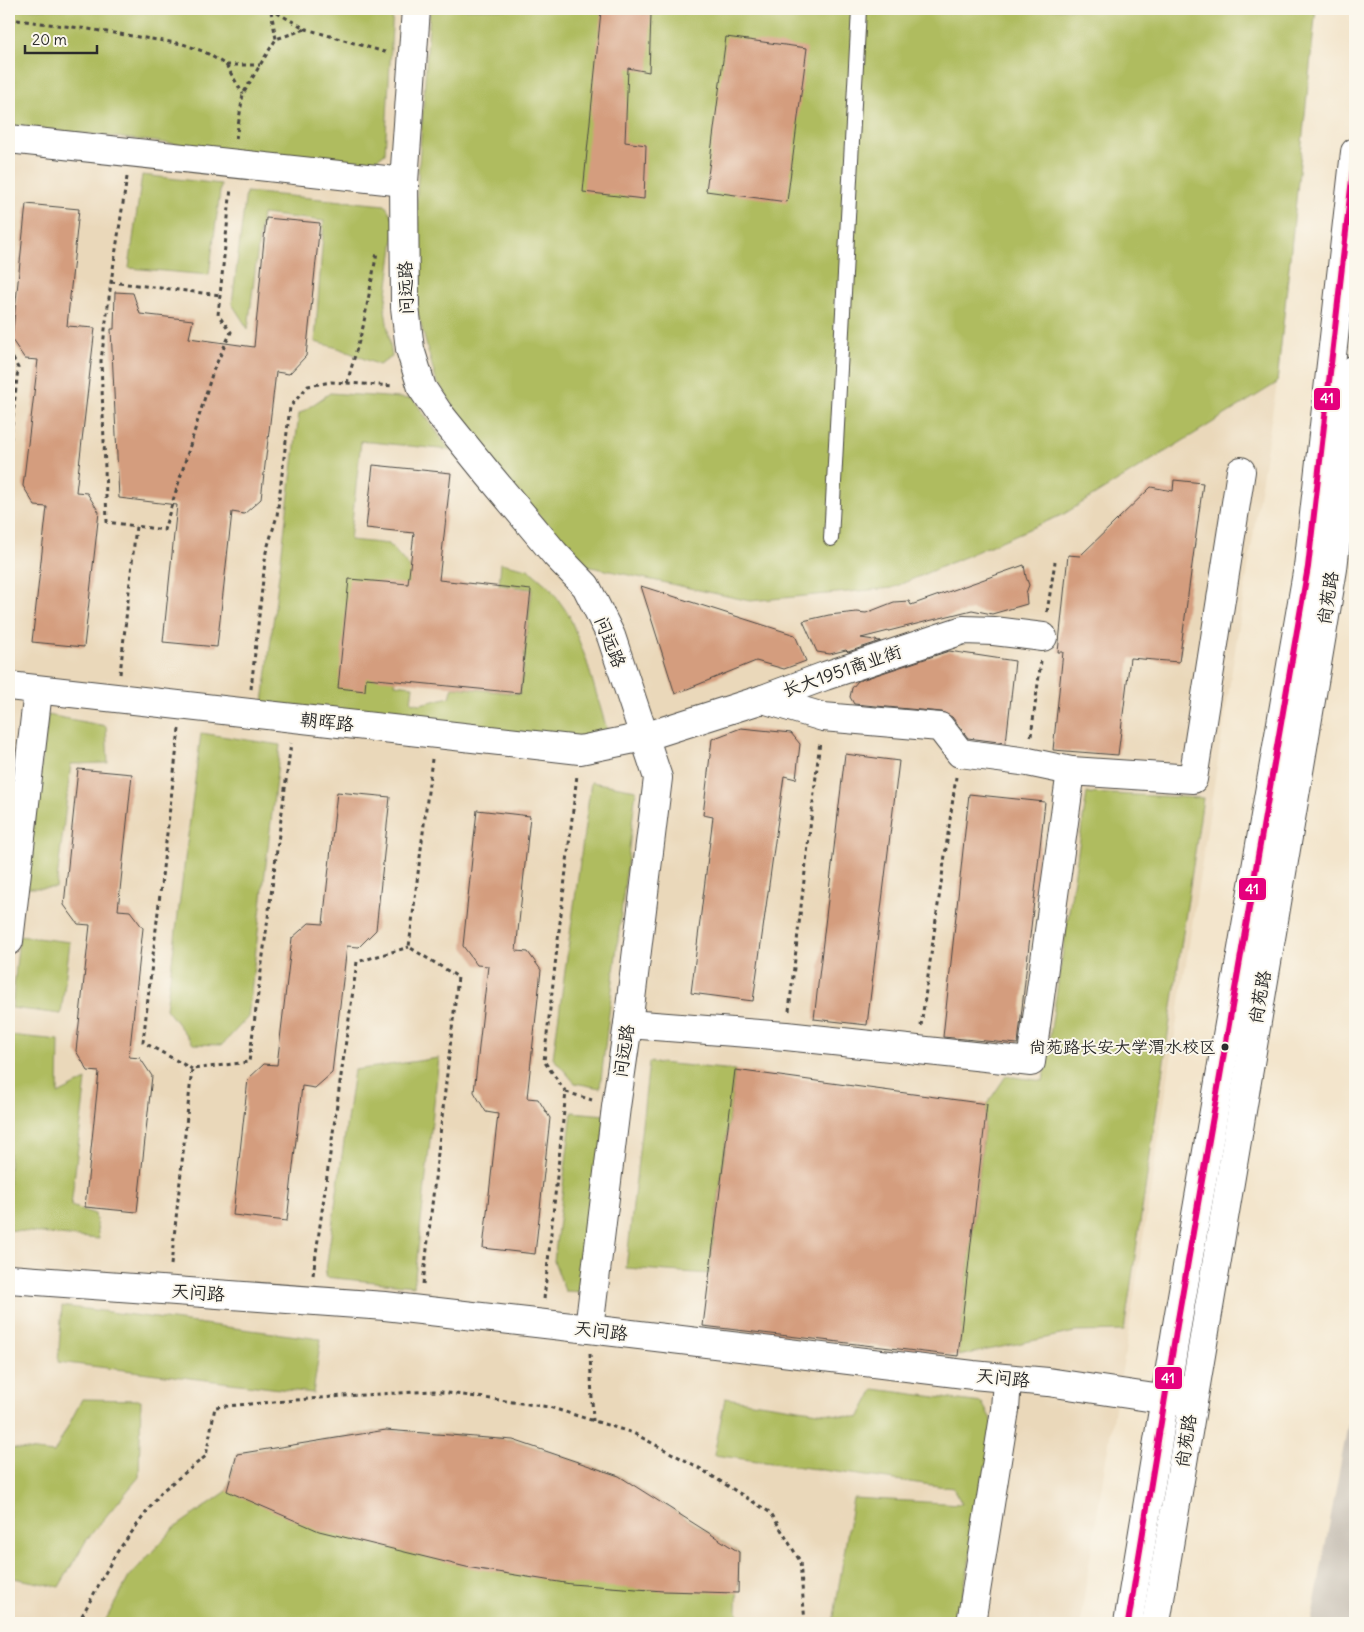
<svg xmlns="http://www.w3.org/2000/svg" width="1364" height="1632" font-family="Delius,'LXGW WenKai TC',sans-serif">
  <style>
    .built { fill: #ead8ba }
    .industrial { fill: #cac3b8 }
    .green { fill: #afbc5e; stroke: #6d7444 }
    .building { fill: #d49d7e }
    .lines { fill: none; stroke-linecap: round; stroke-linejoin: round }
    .lane-casing { stroke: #494743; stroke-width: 16 }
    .street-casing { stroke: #494743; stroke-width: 30 }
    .secondary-casing { stroke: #494743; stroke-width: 30 }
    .path { stroke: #494743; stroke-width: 3; stroke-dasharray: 4 4; stroke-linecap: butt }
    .lane { stroke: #fff; stroke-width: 14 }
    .street { stroke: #fff; stroke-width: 28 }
    .secondary { stroke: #fff; stroke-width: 28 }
    .bus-1-casing { stroke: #fbf7ec; stroke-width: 10 }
    .bus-1 { stroke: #e5007d; stroke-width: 6 }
    .bus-dot { fill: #2b2b2b; stroke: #fbf7ec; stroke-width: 2 }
    .labels { text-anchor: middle; stroke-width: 4; stroke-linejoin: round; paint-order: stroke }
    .bus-label { font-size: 17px; fill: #2b2b2b; stroke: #fbf7ec; text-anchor: end }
    .street-label { font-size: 18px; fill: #2b2b2b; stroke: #fbf7ec }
    .line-badge { stroke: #fbf7ec; stroke-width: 2 }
    .badge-label { font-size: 14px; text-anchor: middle; font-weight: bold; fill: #fff }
  </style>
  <rect width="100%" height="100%" fill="#fbf7ec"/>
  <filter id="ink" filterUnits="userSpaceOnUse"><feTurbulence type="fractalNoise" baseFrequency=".02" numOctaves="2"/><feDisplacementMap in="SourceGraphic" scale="10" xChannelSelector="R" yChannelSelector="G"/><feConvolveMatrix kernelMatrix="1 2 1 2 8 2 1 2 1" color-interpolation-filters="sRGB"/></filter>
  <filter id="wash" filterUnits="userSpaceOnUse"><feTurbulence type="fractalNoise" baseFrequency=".0096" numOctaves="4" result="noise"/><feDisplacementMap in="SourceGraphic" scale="20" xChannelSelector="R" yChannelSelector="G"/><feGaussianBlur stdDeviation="1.12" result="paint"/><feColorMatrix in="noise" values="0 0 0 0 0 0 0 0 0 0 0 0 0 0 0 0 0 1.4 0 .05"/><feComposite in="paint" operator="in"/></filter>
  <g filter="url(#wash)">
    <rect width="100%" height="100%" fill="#f3e5cc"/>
    <polygon class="built" points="9,9 1316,9 1277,383 1125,1353 1105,1465 1080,1623 9,1623"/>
    <polygon class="industrial" points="1355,1386 1355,1623 1311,1623"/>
    <g class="green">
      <polygon points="9,9 393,9 385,153 368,166 9,125"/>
      <polygon points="430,9 1316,9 1277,383 1064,514 892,588 750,601 582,565 485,453 436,380 415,303 416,206"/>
      <polygon points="142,175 221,184 209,275 129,268"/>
      <polygon points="246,192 385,205 396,222 385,309 392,357 379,365 338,348 315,342 324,221 262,214 248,329 232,304"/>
      <polygon points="330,393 413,399 450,450 361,441 350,540 389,544 411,569 395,684 413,686 411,702 420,704 450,697 453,687 520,694 532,589 499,585 501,563 528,569 550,588 569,615 586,659 608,733 583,741 263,703 299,414"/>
      <polygon points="48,715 106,726 108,763 71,764 56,888 25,888"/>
      <polygon points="201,733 280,745 248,1017 222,1045 193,1044 166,1009"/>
      <polygon points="591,782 636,790 600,1088 575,1083 553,1058"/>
      <polygon points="1087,793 1203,798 1124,1331 1075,1332 958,1356 987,1104 1006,1076 1043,1081"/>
      <polygon points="19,936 70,942 61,1014 12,1008"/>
      <polygon points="9,1035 59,1040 58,1094 86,1080 71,1206 95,1214 99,1239 9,1230"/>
      <polygon points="439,1058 414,1286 325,1277 354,1070"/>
      <polygon points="649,1062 735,1070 709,1274 626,1268"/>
      <polygon points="572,1112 606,1115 582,1292 565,1291 554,1261"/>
      <polygon points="62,1306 321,1339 313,1393 58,1362"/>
      <polygon points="874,1389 982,1403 996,1428 957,1623 833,1623 853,1498 962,1504 953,1488 714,1455 725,1398 859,1418"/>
      <polygon points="82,1399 141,1400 139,1477 87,1539 59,1587 9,1577 9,1448 54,1453"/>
      <polygon points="386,1430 513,1440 619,1476 739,1552 737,1611 744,1623 104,1623 129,1577 173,1529 227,1491 237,1454"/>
    </g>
    <g id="blocks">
      <g class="building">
        <polygon points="601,11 651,14 649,72 628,68 625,142 646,145 644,199 583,192"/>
        <polygon points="726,37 807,48 787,202 706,191"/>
        <polygon points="26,204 79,209 67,326 95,328 76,492 87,493 99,512 84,647 32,642 47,507 35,506 23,486 38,360 25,359 12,340"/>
        <polygon points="266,218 320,223 306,356 289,374 276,372 261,499 244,514 232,512 217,647 163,642 177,505 119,498 111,329 114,329 115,292 133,293 140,314 193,320 189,338 254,347"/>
        <polygon points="373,465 451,473 439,580 531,590 520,693 366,678 365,691 338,688 349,579 408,584 414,533 366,528"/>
        <polygon points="1174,480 1203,483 1179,662 1130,658 1118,755 1053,750 1063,652 1058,652 1068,555 1080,556 1151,487 1173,491"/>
        <polygon points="1024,565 1026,577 1029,585 1026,593 1027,604 992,614 972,610 861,638 881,641 848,652 846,650 830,654 817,652 803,621 829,615 857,612 866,613 894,602 909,601 911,605"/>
        <polygon points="641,586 795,635 806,661 784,669 756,661 675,694"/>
        <polygon points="949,651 1015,661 1006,743 968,738 952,717 942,712 854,704 850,697 852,688 858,681"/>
        <polygon points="741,728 791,733 800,744 796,779 784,776 753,1001 691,993 713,817 703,815 712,739"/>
        <polygon points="845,754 899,761 867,1025 814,1019"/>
        <polygon points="78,769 132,774 118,910 130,911 143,928 129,1057 140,1058 152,1076 137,1212 85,1207 99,1072 88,1071 76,1051 90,925 78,924 64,905"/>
        <polygon points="337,792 390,797 376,930 359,947 347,946 332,1073 315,1088 302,1086 287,1221 233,1215 248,1079 264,1064 277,1065 292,938 309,923 323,924"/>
        <polygon points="969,794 1045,802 1018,1044 943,1037"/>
        <polygon points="477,810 530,816 516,951 528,952 541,970 527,1098 538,1099 550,1118 535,1254 483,1248 498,1114 486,1112 474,1092 488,966 477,965 463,946"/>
        <polygon points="735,1070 987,1104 958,1356 703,1326"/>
        <polygon points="386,1430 513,1440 619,1476 739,1552 738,1593 663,1591 571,1584 466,1567 319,1531 227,1491 237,1454"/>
      </g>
    </g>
  </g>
  <g filter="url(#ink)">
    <use href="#blocks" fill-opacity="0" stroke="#494743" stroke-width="1"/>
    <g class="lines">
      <g class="lane-casing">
        <polyline id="lane" points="831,539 859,9"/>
      </g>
      <g class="street-casing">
        <g id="street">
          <polyline points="416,9 404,182 405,307 410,349 422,388 438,412 489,475 555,554 586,586 611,636 658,778 628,1024 616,1107 589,1329"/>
          <polyline points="9,139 404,182"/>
          <polyline points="9,686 580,750 644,737 763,699 825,676 963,630 994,631 1043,637"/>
          <polyline points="763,699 823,717 940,727 960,753 1028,762 1071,771"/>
          <polyline points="9,941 38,691"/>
          <polyline points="628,1024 786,1036 1031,1062 1071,771 1193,779 1241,471"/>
          <polyline points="9,1279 385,1306 589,1329 973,1375 1048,1382 1188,1403"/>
          <polyline points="971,1623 1005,1410 1007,1379"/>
        </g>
      </g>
      <g class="secondary-casing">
        <g id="secondary">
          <polyline points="1128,1623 1177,1325 1308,567 1355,152"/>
          <polyline points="1156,1623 1333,569 1355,369"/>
        </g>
      </g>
      <g class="path">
        <polyline points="270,9 306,29 388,53"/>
        <polyline points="271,11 276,39"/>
        <polyline points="9,19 88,29 183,44 205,52 226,65 243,94"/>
        <polyline points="226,65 260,65"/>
        <polyline points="236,139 243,94 260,65 276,39 306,29"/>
        <polyline points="127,177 111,282 101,361 107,522 136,526"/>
        <polyline points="111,282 220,295"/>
        <polyline points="9,351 18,368 9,455"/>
        <polyline points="347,383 363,327 377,252"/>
        <polyline points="1047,612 1055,562"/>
        <polyline points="120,674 136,526 164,530 213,371 231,332 218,315 231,188"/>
        <polyline points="251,689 266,552 277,516 290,407 308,386 331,382 394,386"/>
        <polyline points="179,729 143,1042 192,1069"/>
        <polyline points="1031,736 1041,661"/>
        <polyline points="789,1011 820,741"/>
        <polyline points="921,1026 956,777"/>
        <polyline points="566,1092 592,1100"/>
        <polyline points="171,1265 192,1069 249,1062 291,743"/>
        <polyline points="313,1275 357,962 409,947"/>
        <polyline points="423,1284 458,977 409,947 432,759"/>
        <polyline points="544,1299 566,1092 544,1061 577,775"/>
        <polyline points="590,1354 593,1421"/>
        <polyline points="78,1623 115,1555 162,1491 206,1456 215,1407 344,1396 434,1391 549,1407 633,1433 696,1466 771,1513 800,1561 805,1623"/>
      </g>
      <use href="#lane" class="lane"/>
      <use href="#street" class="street"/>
      <use href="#secondary" class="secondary"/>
      <g class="bus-1-casing">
        <polyline id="bus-1" points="1128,1623 1177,1325 1308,567 1355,152"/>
      </g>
      <use href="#bus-1" class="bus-1"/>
    </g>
  </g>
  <circle class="bus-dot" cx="1225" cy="1047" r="4.5"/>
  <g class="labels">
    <g class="bus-label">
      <text x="1216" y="1053">尚苑路长安大学渭水校区</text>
    </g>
    <g class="street-label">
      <text transform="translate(406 288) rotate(-92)" y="6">问远路</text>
      <text transform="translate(1328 598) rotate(-81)" y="6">尚苑路</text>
      <text transform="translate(610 642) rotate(68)" y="6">问远路</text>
      <text transform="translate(842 671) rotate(-19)" y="6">长大1951商业街</text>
      <text transform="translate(327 722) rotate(6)" y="6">朝晖路</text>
      <text transform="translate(1260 997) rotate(-80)" y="6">尚苑路</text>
      <text transform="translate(624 1051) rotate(-82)" y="6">问远路</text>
      <text transform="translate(198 1293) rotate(4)" y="6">天问路</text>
      <text transform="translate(601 1331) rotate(7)" y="6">天问路</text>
      <text transform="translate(1003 1378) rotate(6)" y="6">天问路</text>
      <text transform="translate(1186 1441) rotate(-81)" y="6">尚苑路</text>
    </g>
  </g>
  <g class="line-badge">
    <rect x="1313" y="387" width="28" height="24" rx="5" fill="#e5007d"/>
    <rect x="1238" y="877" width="29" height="24" rx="5" fill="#e5007d"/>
    <rect x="1154" y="1366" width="29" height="24" rx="5" fill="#e5007d"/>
  </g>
  <g class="badge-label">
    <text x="1327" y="403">41</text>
    <text x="1252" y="894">41</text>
    <text x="1168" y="1383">41</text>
  </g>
  <rect width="1364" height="1632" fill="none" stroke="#fbf7ec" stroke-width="30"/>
  <path d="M25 45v8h72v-8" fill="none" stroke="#2b2b2b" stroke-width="2.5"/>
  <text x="32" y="45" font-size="15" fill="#2b2b2b" stroke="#fbf7ec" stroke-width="4" paint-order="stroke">20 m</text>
</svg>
